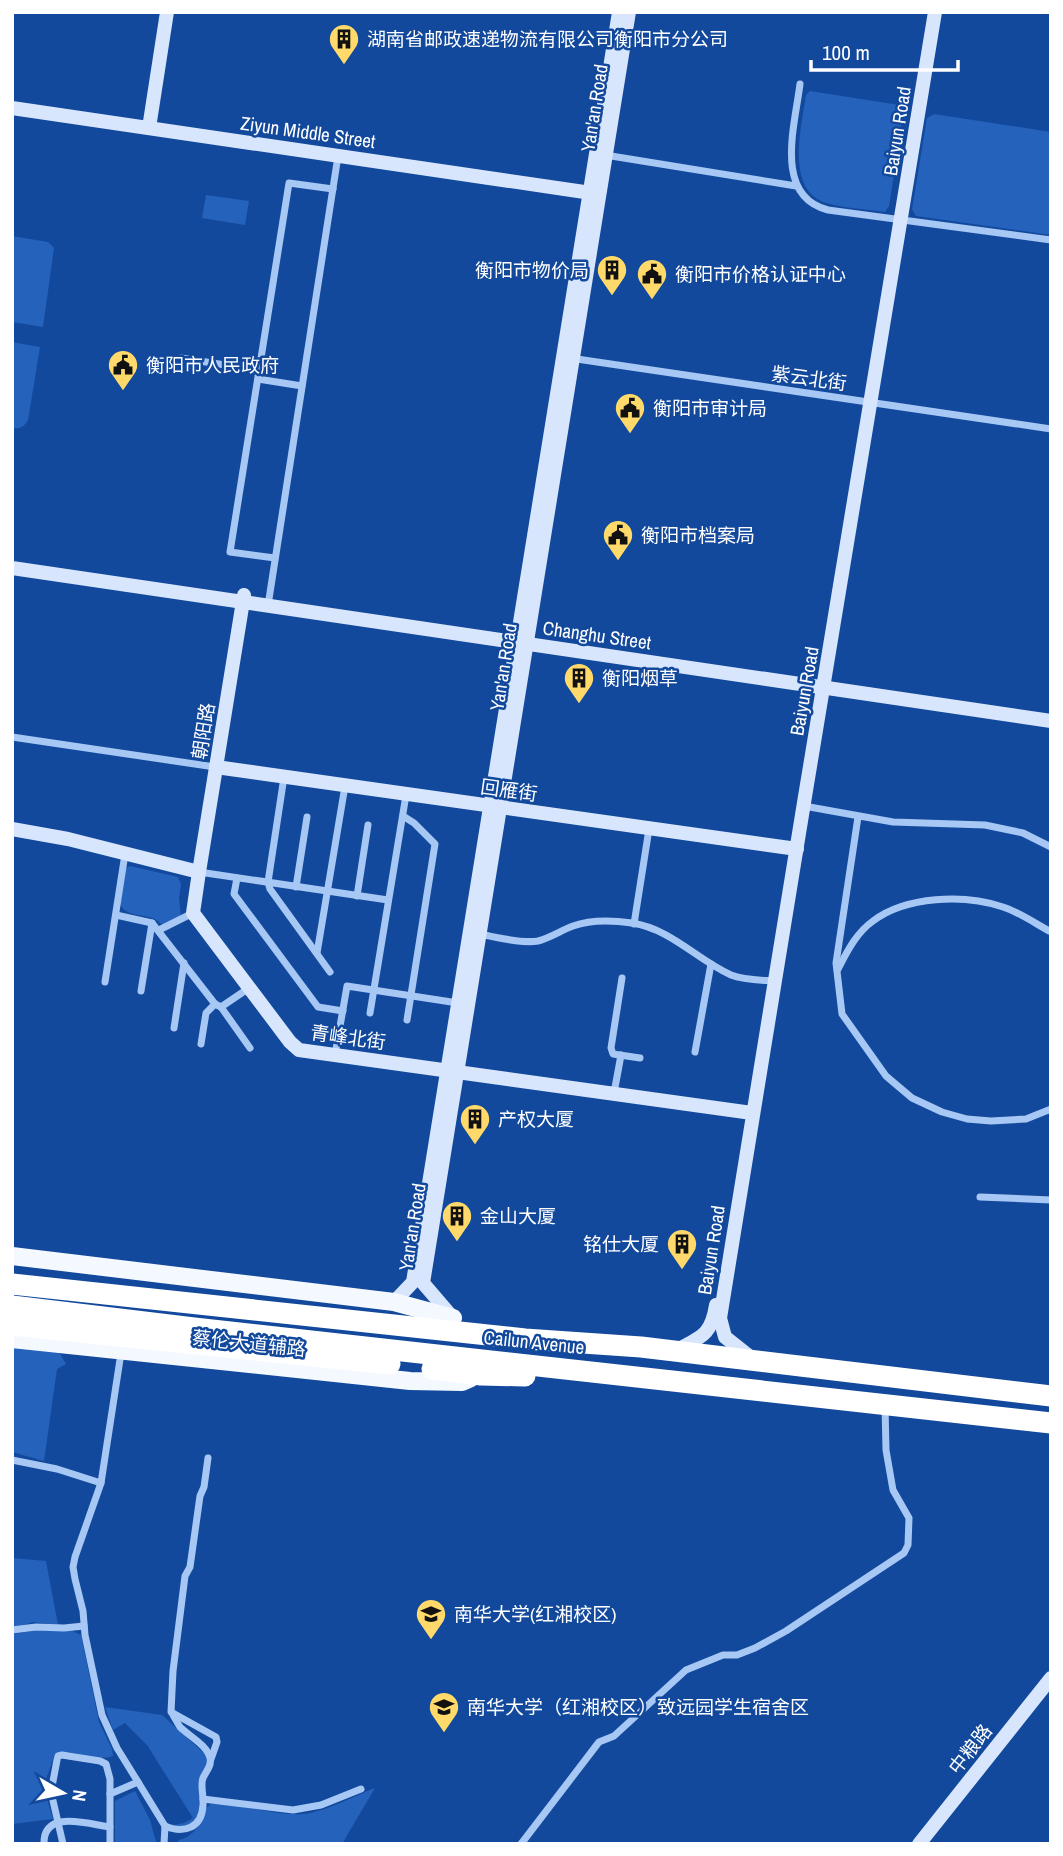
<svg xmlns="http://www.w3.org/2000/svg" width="1063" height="1856" font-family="'Archivo Narrow','Noto Sans SC',sans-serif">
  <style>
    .green { fill: #2562bb }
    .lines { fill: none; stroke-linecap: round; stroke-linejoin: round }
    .street { stroke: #a7c7f4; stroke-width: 7 }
    .secondary { stroke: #d7e6fd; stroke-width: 14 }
    .primary { stroke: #f4f8ff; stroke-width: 18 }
    .highway { stroke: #fff; stroke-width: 21 }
    .labels { text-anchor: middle; stroke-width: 5; stroke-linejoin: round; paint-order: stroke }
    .poi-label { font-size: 19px; fill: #fff; stroke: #12499c; text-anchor: start }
    .street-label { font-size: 19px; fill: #fff; stroke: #12499c }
  </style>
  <rect width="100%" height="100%" fill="#12499c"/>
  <g class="green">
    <path d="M810,91L899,105L904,111L889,206L885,212C868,209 836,208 821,201C786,184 802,124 806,95Z"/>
    <polygon points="934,114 1051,132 1051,235 916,216 912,209 927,118"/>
    <polygon points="206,195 249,201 245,225 202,218"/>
    <polygon points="12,236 48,242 54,248 43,327 12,322"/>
    <path d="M12,342L40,347L28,420C24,427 20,429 12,428Z"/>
    <path d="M130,866L178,877L181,884L179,898L181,917L162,925C152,911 127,920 120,904L126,868Z"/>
    <polygon points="12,1344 59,1352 66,1364 57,1369 44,1461 12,1452"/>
    <polygon points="12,1558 46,1561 58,1625 33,1622 21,1626 12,1627"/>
    <path d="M39,1630H70L81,1635L99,1722L112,1749L113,1756C93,1763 73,1747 55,1754L45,1782L47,1799L53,1819L12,1824V1634Z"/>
    <polygon points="105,1707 162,1715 205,1754 209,1761 199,1812 195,1821 184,1827 174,1825 184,1823 193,1818 147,1745 125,1723 113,1730"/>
    <path d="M375,1788L342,1844H180L178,1840C192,1839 204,1821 206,1808L211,1804C241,1803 273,1816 303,1814C325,1812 354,1796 375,1788Z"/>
    <polygon points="135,1791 150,1820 156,1842 152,1844 115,1844 115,1801"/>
  </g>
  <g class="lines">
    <g class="street">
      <path d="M800,84C795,125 773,196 828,210L1051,240"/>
      <polyline points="605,155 796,186"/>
      <polyline points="181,358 225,365"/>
      <polyline points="570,358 1051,429"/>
      <polyline points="258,379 302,386"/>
      <polyline points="275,558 230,552 289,183 333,189"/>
      <polyline points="269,599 338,156"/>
      <polyline points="12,737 215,767"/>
      <polyline points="284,777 268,882 270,889 330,972"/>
      <polyline points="804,806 893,822 985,825 1023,833 1051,847"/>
      <polyline points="403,816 414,823 435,844 407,1020"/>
      <polyline points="858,817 836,963 842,1014 886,1076 912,1098 942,1112 967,1119 991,1121 1026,1119 1051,1109"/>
      <polyline points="199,872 388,900"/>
      <polyline points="237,878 234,894 318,1007 343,1011"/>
      <polyline points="296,887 307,817"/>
      <polyline points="357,896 368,825"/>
      <polyline points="116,915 152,923 215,1004 221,1007 249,988"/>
      <polyline points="634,924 649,829"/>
      <polyline points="159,930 193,913"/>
      <path d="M479,934C496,937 522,944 538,941C550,938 562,930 573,926C592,919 612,920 632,923C671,929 696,959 731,975C744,980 760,980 774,981"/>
      <polyline points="317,953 345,786"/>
      <path d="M838,969C847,952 856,933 873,921C906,896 964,894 1003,907C1019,912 1036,924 1051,932"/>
      <polyline points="622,978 611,1048 613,1054 640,1058"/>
      <polyline points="105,982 125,854"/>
      <polyline points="141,991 152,923"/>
      <polyline points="221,1007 250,1048"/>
      <polyline points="370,1013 406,795"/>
      <polyline points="174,1028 184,963"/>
      <polyline points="201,1044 206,1013 215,1004"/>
      <polyline points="695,1052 711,964"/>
      <polyline points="335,1055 347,986 458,1003"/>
      <polyline points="614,1093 621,1055"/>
      <polyline points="980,1197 1051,1200"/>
      <polyline points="208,1458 204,1487 200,1496 190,1567 185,1576 173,1671 171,1712 216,1737 217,1742 211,1759"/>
      <polyline points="12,1460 57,1469 101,1483"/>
      <polyline points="12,1630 36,1627 64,1628 84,1626"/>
      <polyline points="138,1782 165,1826 164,1844"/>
      <polyline points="110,1794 138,1782 117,1748 102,1715 85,1635 83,1611 75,1579 73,1567 75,1557 101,1483 121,1353"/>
      <polyline points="203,1799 293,1810 321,1805 361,1789"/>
      <path d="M165,1826C184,1834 202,1828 203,1805C204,1796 200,1785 203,1778C206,1771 212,1766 210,1758C207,1745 189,1736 180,1727C177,1722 174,1717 172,1713"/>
      <path d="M44,1844C43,1809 88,1824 110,1827"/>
      <polyline points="63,1844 51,1792 57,1760 58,1756 62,1755 100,1761 106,1764 110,1779 110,1844"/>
      <polyline points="521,1844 599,1742 614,1736 686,1670 723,1655 737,1655 755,1648 786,1631 904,1553 908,1545 909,1518 893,1490 886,1450 885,1406"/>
    </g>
    <g class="secondary">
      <polyline points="12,108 598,194"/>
      <polyline points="149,128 167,12"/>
      <polyline points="12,568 1051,721"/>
      <polyline points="216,767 797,849"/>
      <polyline points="12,829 68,839 199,872 193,913 290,1042 299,1050 752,1113"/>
      <polyline points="199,872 244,595"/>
      <polyline points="394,1302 413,1282 619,12"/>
      <polyline points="453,1318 423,1283 629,12"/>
      <path d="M675,1351C700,1337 711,1337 716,1305"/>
      <path d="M754,1360L725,1337L720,1318C788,882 866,448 935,12"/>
      <polyline points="919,1844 1051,1678"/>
    </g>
    <g class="primary">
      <polyline points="12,1256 394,1302 453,1318"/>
      <polyline points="12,1339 410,1381 462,1382 471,1378"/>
    </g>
    <g class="highway">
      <polyline points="12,1284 525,1339 641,1347 1051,1396"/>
      <polyline points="12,1306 194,1328 1051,1423"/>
      <polyline points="12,1325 390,1364"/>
      <polyline points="432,1369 481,1375 525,1376"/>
    </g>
  </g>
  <defs>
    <g id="building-pin" transform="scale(1.575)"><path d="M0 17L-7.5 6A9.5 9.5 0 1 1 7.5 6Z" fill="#ffda6a" stroke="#12499c"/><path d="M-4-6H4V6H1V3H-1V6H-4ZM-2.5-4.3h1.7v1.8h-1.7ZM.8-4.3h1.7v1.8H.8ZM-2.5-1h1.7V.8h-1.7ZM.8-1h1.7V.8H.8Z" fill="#111"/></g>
    <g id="civic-pin" transform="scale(1.575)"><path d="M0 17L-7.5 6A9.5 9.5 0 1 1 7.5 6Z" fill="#ffda6a" stroke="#12499c"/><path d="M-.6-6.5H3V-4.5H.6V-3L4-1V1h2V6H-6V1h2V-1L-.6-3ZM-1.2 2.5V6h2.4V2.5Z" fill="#111"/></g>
    <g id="university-pin" transform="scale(1.575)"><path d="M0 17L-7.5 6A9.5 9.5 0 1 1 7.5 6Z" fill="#ffda6a" stroke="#12499c"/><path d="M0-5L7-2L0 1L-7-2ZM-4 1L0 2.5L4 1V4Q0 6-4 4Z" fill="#111"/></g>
  </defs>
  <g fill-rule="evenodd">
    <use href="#building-pin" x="344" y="39"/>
    <use href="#building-pin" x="612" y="270"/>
    <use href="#civic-pin" x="652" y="274"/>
    <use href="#civic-pin" x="123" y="365"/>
    <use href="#civic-pin" x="630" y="408"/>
    <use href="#civic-pin" x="618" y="535"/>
    <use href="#building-pin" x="579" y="678"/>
    <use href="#building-pin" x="475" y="1119"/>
    <use href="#building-pin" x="457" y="1216"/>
    <use href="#building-pin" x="682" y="1244"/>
    <use href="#university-pin" x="431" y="1614"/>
    <use href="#university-pin" x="444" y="1707"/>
  </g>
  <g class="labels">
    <g class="poi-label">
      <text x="367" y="46">湖南省邮政速递物流有限公司衡阳市分公司</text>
      <text x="589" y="277" text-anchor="end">衡阳市物价局</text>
      <text x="675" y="281">衡阳市价格认证中心</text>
      <text x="146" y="372">衡阳市人民政府</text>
      <text x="653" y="415">衡阳市审计局</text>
      <text x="641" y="542">衡阳市档案局</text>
      <text x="602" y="685">衡阳烟草</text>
      <text x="498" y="1126">产权大厦</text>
      <text x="480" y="1223">金山大厦</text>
      <text x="659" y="1251" text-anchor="end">铭仕大厦</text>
      <text x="454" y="1621">南华大学(红湘校区)</text>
      <text x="467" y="1714">南华大学（红湘校区）致远园学生宿舍区</text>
    </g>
    <g class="street-label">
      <text transform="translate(594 108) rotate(-81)" y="7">Yan'an Road</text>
      <text transform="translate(897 131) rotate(-81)" y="7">Baiyun Road</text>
      <text transform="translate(308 132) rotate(8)" y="7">Ziyun Middle Street</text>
      <text transform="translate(809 378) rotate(8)" y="7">紫云北街</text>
      <text transform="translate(597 635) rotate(8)" y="7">Changhu Street</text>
      <text transform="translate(503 667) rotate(-81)" y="7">Yan'an Road</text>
      <text transform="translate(804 691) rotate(-80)" y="7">Baiyun Road</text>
      <text transform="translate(203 731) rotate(-81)" y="7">朝阳路</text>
      <text transform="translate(509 790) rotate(8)" y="7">回雁街</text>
      <text transform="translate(348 1037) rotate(8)" y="7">青峰北街</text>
      <text transform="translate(412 1227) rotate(-81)" y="7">Yan'an Road</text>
      <text transform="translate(711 1250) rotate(-81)" y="7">Baiyun Road</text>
      <text transform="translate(534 1342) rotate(6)" y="7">Cailun Avenue</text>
      <text transform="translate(249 1343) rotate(6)" y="7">蔡伦大道辅路</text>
      <text transform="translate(970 1749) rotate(-52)" y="7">中粮路</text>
    </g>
  </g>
  <rect width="1063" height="1856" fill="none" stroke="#ffffff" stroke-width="28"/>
  <g transform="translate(63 1793) rotate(99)" stroke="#12499c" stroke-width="5" paint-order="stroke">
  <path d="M0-5L12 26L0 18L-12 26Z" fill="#ffffff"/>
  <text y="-10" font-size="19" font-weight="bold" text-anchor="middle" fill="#ffffff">N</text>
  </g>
  <path d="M811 60v10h147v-10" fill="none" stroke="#ffffff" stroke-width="3.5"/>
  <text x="822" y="60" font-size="21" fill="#ffffff" stroke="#12499c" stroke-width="5" paint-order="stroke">100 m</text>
</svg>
